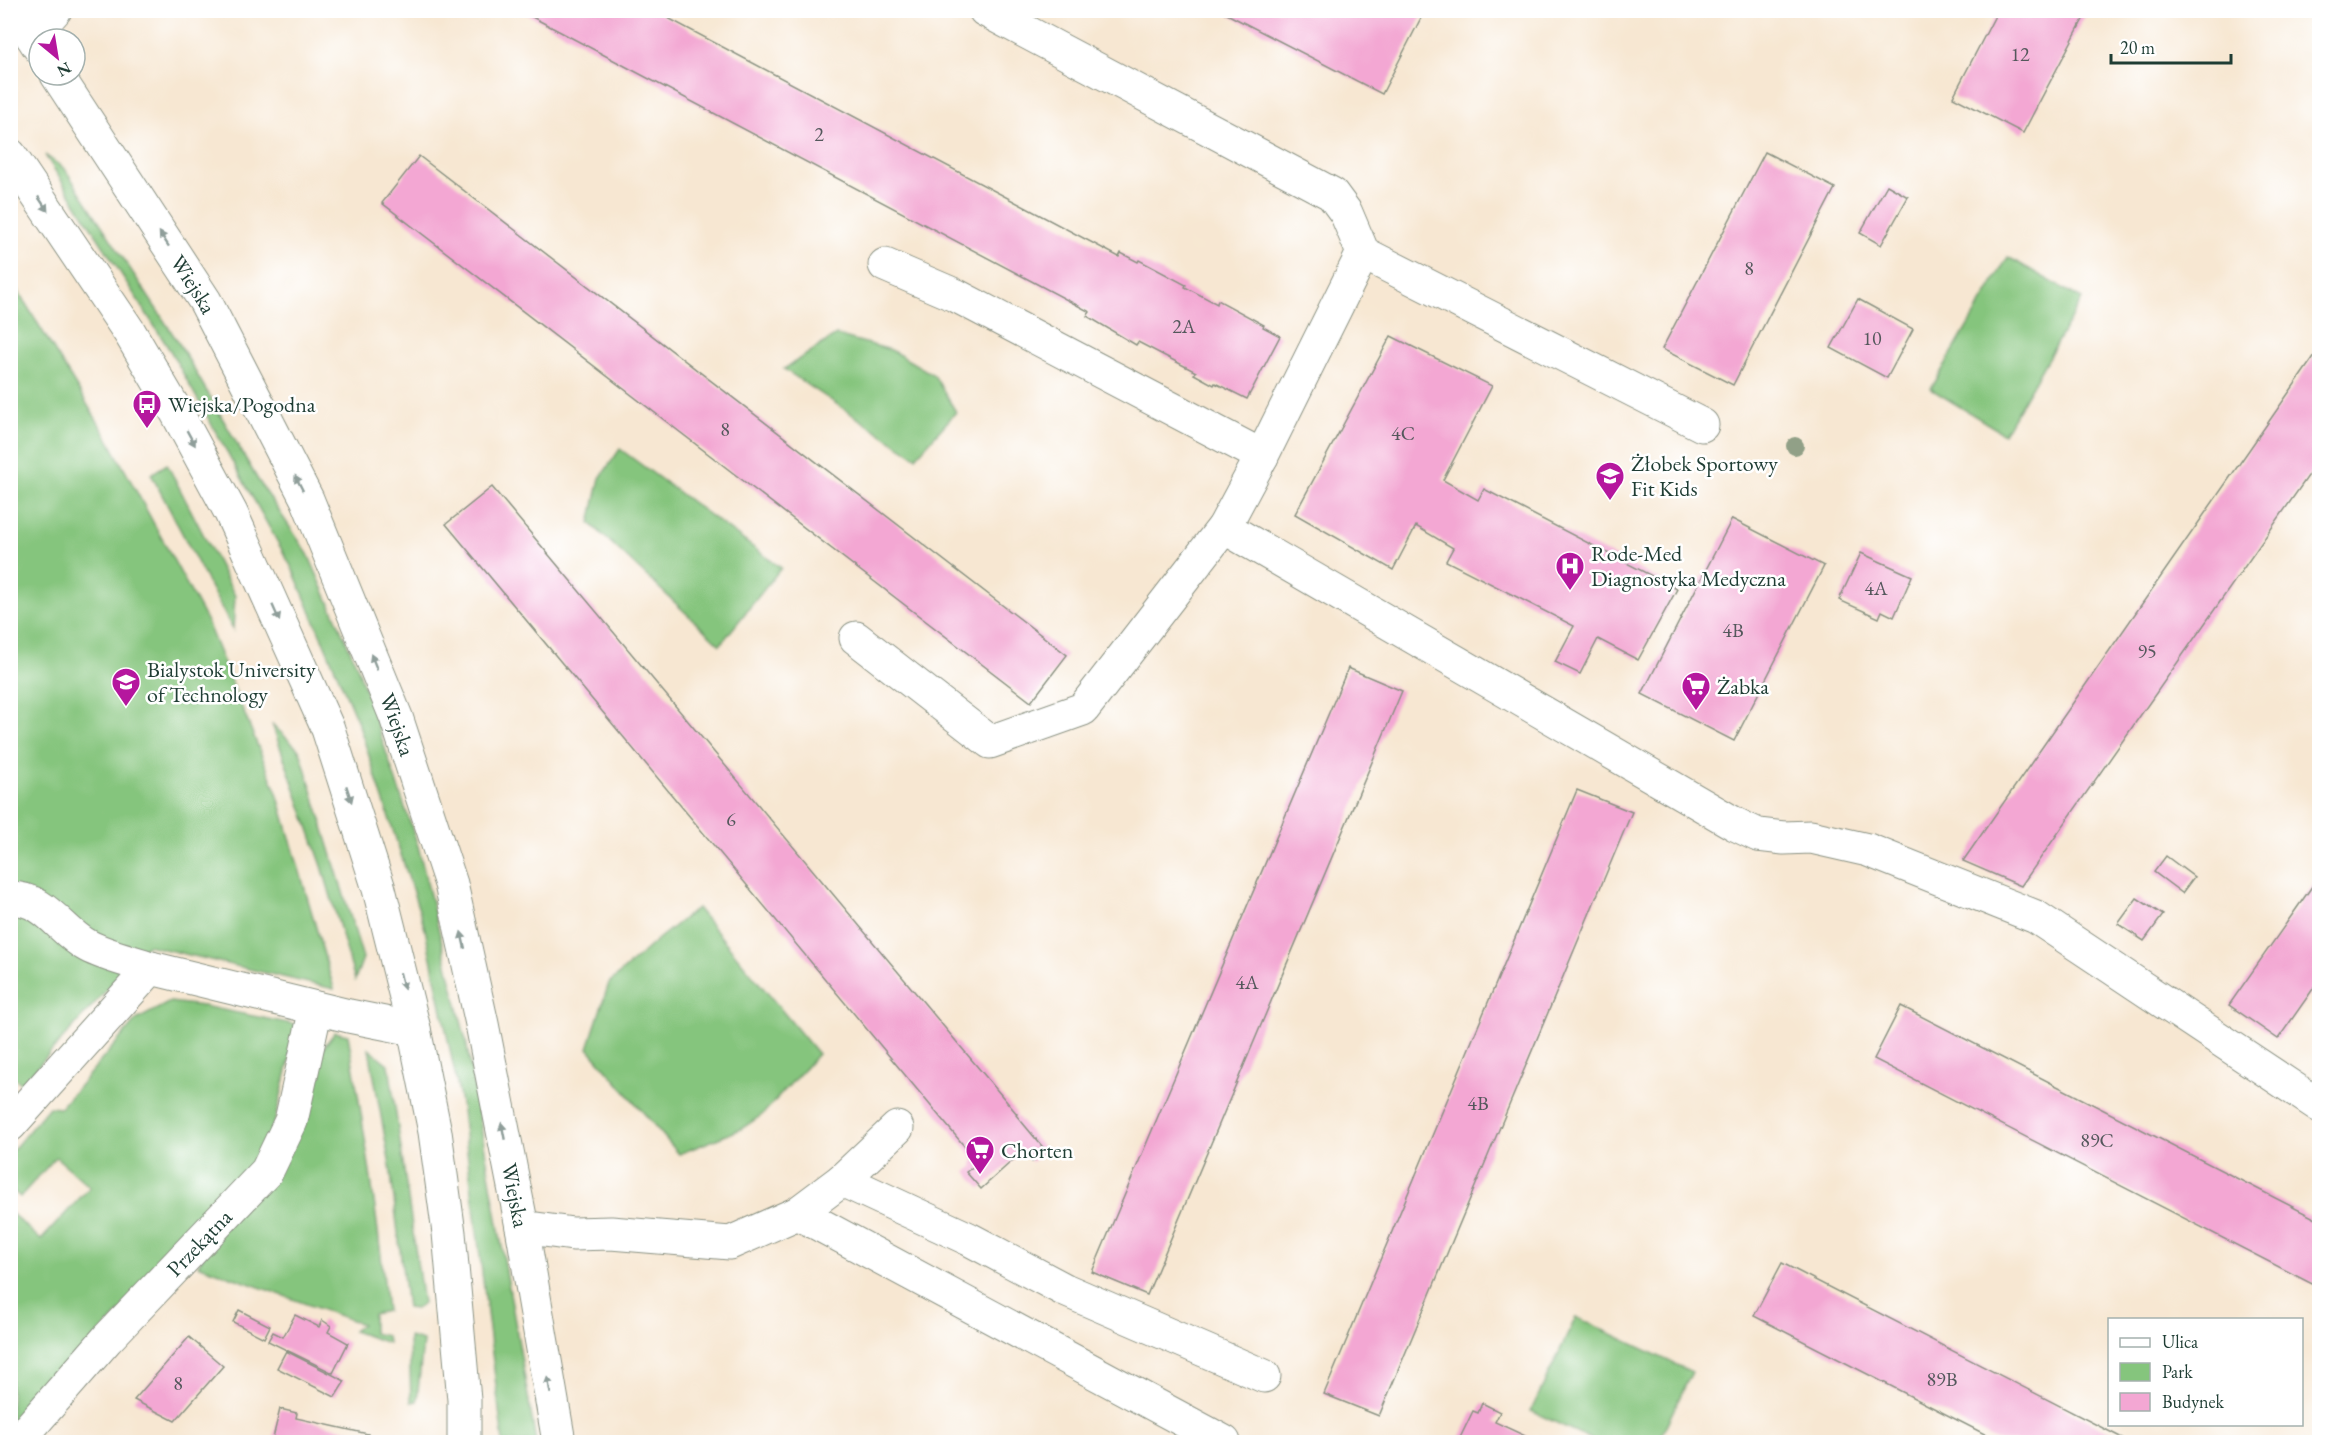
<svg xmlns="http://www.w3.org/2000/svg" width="2330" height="1453" font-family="'EB Garamond',serif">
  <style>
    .green { fill: #85c57d; stroke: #528158; stroke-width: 1.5 }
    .building { fill: #f3a7d3 }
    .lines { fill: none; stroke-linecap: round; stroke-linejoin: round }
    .minor-casing { stroke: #8b9283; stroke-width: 35 }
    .major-casing { stroke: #8b9283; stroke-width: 35 }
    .minor { stroke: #fff; stroke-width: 33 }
    .major { stroke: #fff; stroke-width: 33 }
    .tree { fill: #91a087 }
    .oneway { fill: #8f9e9a }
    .labels { text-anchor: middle; stroke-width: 5; stroke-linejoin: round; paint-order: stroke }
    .number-label { font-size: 20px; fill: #54585c }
    .street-label { font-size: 22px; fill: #1f3d34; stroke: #fff }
    .poi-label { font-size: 22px; fill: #1f3d34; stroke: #fff; text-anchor: start }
  </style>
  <rect width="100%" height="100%" fill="#fff"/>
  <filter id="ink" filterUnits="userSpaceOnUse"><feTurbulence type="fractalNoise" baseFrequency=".0167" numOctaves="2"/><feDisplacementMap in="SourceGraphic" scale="12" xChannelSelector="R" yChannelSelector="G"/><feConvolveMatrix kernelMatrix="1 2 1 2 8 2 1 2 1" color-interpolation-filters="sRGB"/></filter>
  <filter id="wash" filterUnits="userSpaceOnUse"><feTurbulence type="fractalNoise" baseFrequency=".008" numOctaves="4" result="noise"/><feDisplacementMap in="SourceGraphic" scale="24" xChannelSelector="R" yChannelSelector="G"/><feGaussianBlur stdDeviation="1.35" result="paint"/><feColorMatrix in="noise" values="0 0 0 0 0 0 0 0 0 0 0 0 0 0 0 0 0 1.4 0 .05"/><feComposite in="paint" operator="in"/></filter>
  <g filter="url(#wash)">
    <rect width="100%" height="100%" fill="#f7e7d2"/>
    <g class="green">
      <polygon points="45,155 65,169 180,345 258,480 308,554 357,666 418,846 466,1041 536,1442 503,1442 461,1103 425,929 359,725 292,568 171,352"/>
      <polygon points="2008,257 2082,299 2004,434 1931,389"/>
      <polygon points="10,278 106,435 207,622 277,793 334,989 147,945 22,1084 10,1074"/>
      <polygon points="836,335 891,350 934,375 956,412 916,457 784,369"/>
      <polygon points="620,449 781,568 720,645 590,523 600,478"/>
      <polygon points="167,464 235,596 233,630 151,474"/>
      <polygon points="272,724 300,751 363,958 355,980 322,866"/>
      <polygon points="697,908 818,1054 762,1115 741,1129 679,1154 588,1048 609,983 658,939"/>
      <polygon points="170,1002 203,1006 298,1025 268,1150 11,1431 11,1213 41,1240 90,1187 56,1157 20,1197 11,1189 11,1152 49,1107 60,1108 136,1020"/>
      <path d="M335,1032L348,1035C364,1127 378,1218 387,1311L373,1314V1333L387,1336L388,1343L353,1331L362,1324L198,1265L326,1044Z"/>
      <polygon points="369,1049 389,1065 423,1303 416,1309 407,1308 390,1166"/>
      <polygon points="1576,1317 1692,1372 1658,1442 1597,1442 1531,1411"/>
      <polygon points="409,1337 423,1341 417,1401 411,1402"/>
    </g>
    <g id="blocks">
      <g class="building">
        <polygon points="519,10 653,10 1119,257 1121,253 1138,262 1139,260 1186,285 1185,287 1217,304 1218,300 1264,325 1263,327 1280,336 1247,399 1215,383 1214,385 1194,374 1196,372 1138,342 1136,345 1087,316 1090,312"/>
        <polygon points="1219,10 1425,10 1382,94"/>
        <polygon points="1998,10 2088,10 2023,133 1953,97"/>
        <polygon points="1765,152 1835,188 1733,385 1662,349"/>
        <polygon points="419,156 1067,655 1031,702 382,203"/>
        <polygon points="1887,185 1908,197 1881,245 1860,233"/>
        <polygon points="1858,299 1913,329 1887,378 1831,348"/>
        <polygon points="1391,336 1492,386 1443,480 1478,500 1484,489 1677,589 1638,660 1598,639 1580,674 1555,662 1574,626 1446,561 1453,548 1416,526 1393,570 1295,514"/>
        <polygon points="2320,348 2320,459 2021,886 1963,861"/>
        <polygon points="492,487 1017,1114 1016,1115 1046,1151 1032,1162 1023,1151 981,1189 966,1172 974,1166 972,1163 975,1160 970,1153 446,524"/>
        <polygon points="1732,519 1824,566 1734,741 1642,694"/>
        <polygon points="1861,553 1912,576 1894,617 1882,611 1879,618 1839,600"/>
        <polygon points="1348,668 1402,691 1147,1295 1092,1272"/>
        <polygon points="1577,790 1632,812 1379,1416 1324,1394"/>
        <polygon points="2166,856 2194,877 2182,893 2154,872"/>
        <polygon points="2320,875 2320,979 2278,1039 2229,1005"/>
        <polygon points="2137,898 2163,915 2144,941 2118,924"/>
        <polygon points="1901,1006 2320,1221 2320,1288 1874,1059"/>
        <polygon points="1782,1263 2130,1442 2000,1442 1754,1316"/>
        <polygon points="239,1310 270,1326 264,1338 233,1322"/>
        <polygon points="295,1315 319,1327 322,1320 331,1326 328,1332 348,1343 333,1373 268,1341 273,1332 283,1337"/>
        <polygon points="189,1337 223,1366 175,1421 134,1400"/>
        <polygon points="286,1351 345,1381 335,1397 277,1368"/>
        <polygon points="1482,1403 1500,1412 1495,1422 1538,1442 1458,1442 1473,1411 1478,1413"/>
        <polygon points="280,1409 297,1413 296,1418 368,1434 365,1442 272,1442"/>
      </g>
    </g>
  </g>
  <g filter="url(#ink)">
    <use href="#blocks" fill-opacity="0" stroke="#8b9283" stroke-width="1.5"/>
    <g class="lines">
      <g class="minor-casing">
        <g id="minor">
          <polyline points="985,10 1332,194 1346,213 1363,253 1702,425"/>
          <polyline points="32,36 55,10"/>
          <polyline points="885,265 957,296 1262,456"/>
          <polyline points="1224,527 1735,824 1758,835 1784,838 1811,837 1868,850 2036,917 2320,1106"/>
          <polyline points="856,638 990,742 1083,709 1224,527 1262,456 1363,253"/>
          <path d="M10,898C46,898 60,931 88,946C107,956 131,961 151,968"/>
          <polyline points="10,1125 151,968 349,1016 414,1029"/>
          <polyline points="842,1180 969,1239 1065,1290 1264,1376"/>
          <polyline points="798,1213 1224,1442"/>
          <polyline points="522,1227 573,1234 611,1233 730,1243 798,1213 842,1180 897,1128"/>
          <path id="s1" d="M17,1442L107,1339L267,1171L291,1121L316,1008"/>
        </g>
      </g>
      <g class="major-casing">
        <g id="major">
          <polyline points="15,10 39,47"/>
          <path id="s2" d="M57,75L205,301L307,499L396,717L451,884L482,1024L522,1227L559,1442"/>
          <polyline points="10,155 130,333 177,413 231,513 328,729 379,889 414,1029 435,1132 449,1233 464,1400 464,1442"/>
        </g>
      </g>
      <use href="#minor" class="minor"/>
      <use href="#major" class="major"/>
    </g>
    <circle class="tree" cx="1795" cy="446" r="9"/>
    <defs><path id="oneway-solid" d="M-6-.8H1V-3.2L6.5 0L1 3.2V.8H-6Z" transform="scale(1.5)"/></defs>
    <g class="oneway">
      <use href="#oneway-solid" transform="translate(43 204) rotate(56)"/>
      <use href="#oneway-solid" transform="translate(164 239) rotate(-123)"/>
      <use href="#oneway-solid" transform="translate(191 438) rotate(61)"/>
      <use href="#oneway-solid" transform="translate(299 483) rotate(-117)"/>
      <use href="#oneway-solid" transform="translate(276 613) rotate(66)"/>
      <use href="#oneway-solid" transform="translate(374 662) rotate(-112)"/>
      <use href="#oneway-solid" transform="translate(349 794) rotate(72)"/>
      <use href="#oneway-solid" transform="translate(463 940) rotate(-103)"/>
      <use href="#oneway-solid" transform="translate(402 981) rotate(76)"/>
      <use href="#oneway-solid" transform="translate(503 1131) rotate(-101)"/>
      <use href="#oneway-solid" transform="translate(549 1385) rotate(-100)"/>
    </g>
  </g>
  <defs>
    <g id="bus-pin" transform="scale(1.5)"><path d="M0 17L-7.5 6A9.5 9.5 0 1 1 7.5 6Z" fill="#b5179e" stroke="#fff"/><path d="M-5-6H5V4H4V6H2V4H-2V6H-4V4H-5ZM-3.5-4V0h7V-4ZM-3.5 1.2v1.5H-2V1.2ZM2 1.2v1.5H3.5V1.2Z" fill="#fff"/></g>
    <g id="school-pin" transform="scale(1.5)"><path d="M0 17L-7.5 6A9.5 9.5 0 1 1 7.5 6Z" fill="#b5179e" stroke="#fff"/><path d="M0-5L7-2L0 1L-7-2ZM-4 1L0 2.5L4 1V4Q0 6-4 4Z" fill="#fff"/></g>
    <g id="hospital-pin" transform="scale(1.5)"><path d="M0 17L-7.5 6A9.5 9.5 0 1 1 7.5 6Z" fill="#b5179e" stroke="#fff"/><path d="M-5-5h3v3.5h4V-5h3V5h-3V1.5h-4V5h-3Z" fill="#fff"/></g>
    <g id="university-pin" transform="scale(1.5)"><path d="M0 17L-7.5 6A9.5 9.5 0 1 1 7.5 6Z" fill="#b5179e" stroke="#fff"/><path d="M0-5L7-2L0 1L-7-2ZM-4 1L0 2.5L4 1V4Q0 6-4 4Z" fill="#fff"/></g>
    <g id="supermarket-pin" transform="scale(1.5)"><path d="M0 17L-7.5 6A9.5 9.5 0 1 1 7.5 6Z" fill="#b5179e" stroke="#fff"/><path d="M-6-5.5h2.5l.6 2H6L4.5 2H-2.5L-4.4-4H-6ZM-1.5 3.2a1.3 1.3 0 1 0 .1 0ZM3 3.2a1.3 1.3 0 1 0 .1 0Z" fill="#fff"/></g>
  </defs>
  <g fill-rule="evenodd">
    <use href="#bus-pin" x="147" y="404"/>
    <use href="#school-pin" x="1610" y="476"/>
    <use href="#hospital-pin" x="1570" y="566"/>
    <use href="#university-pin" x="126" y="682"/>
    <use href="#supermarket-pin" x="1696" y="686"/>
    <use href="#supermarket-pin" x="980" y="1150"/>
  </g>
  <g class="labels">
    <g class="number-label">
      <text x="2020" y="61">12</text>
      <text x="819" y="141">2</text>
      <text x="1749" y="275">8</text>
      <text x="1184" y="333">2A</text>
      <text x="1872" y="345">10</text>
      <text x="725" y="436">8</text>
      <text x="1403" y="440">4C</text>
      <text x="1876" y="595">4A</text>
      <text x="1733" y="637">4B</text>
      <text x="2147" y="658">95</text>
      <text x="731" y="826">6</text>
      <text x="1247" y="989">4A</text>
      <text x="1478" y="1110">4B</text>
      <text x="2097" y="1147">89C</text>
      <text x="1942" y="1386">89B</text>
      <text x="178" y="1390">8</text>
    </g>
    <g class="street-label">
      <text dy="8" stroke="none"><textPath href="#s2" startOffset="250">Wiejska</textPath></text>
      <text dy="8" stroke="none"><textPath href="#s2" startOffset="736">Wiejska</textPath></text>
      <text dy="8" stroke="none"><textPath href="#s2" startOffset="1222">Wiejska</textPath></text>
      <text dy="8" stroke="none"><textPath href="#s1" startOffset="270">Przekątna</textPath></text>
    </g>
    <g class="poi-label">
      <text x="168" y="412">Wiejska/Pogodna</text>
      <text x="1631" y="471">Żłobek Sportowy<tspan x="1631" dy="25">Fit Kids</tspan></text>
      <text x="1591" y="561">Rode-Med<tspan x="1591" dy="25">Diagnostyka Medyczna</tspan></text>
      <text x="147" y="677">Bialystok University<tspan x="147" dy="25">of Technology</tspan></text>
      <text x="1717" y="694">Żabka</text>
      <text x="1001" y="1158">Chorten</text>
    </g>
  </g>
  <rect width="2330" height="1453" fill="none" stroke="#fff" stroke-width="36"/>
  <rect x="2108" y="1318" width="195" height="108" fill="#ffffff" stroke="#a5b1ae" stroke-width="1.5"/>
  <rect x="2120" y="1338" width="30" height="9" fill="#ffffff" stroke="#a5b1ae" stroke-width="1.5"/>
  <text x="2162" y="1348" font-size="18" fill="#1f3d34">Ulica</text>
  <rect x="2120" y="1363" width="30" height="18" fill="#85c57d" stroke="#a5b1ae" stroke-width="1.5"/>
  <text x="2162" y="1378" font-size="18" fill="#1f3d34">Park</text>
  <rect x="2120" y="1393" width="30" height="18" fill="#f3a7d3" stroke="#a5b1ae" stroke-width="1.5"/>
  <text x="2162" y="1408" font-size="18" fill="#1f3d34">Budynek</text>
  <g transform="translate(57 57) rotate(150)"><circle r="28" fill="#ffffff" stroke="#a5b1ae" stroke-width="1.5"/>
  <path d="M0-4.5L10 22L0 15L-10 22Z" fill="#b5179e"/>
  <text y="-9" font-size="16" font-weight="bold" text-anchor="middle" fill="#1f3d34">N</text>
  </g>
  <path d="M2111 54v9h120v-9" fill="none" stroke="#1f3d34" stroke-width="3"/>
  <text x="2120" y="54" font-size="18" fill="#1f3d34" stroke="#ffffff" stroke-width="4.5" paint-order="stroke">20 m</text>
</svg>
